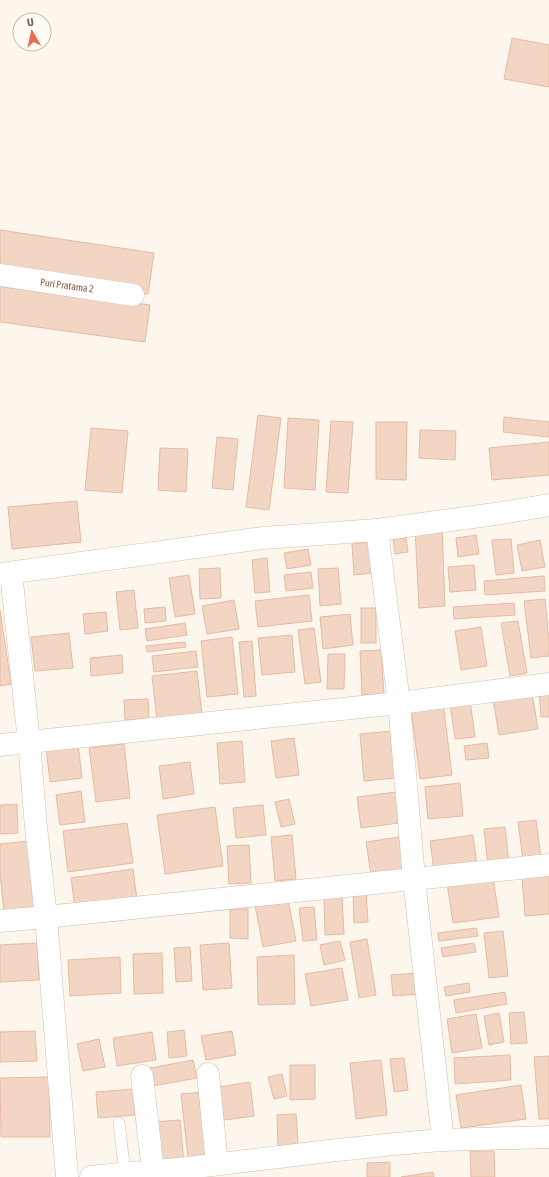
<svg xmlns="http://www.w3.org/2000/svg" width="549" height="1177" font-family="'Asap Condensed',sans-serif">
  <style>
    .building { fill: #f3d5c3; stroke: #e6bba3 }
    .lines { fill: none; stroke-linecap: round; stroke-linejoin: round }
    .lane-casing { stroke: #d1beb0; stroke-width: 12 }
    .street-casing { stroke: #d1beb0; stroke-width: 23 }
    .secondary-casing { stroke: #d6c0b0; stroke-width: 23 }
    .lane { stroke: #fff; stroke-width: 11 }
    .street { stroke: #fff; stroke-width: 22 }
    .secondary { stroke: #fff; stroke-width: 22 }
    .labels { text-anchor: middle; stroke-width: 3; stroke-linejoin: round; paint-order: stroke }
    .street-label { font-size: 10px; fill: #7a5c4d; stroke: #fffaf3 }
  </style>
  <rect width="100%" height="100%" fill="#fdf6ec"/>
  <g class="building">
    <polygon points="512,38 549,45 549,87 504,79"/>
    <polygon points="0,230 154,253 148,294 0,272"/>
    <polygon points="0,284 150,305 145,342 0,322"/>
    <polygon points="258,415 281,418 269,510 246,507"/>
    <polygon points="504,417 549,422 549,437 503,432"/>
    <polygon points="288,418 319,420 315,490 284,488"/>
    <polygon points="331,421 353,422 348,493 326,492"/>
    <polygon points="376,422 407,422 406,480 376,479"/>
    <polygon points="91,428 128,431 122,493 85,490"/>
    <polygon points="420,430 456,431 455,460 419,458"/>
    <polygon points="217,437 238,439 233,490 212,488"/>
    <polygon points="549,442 549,475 492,480 489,448"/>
    <polygon points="160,448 188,449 186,492 158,490"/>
    <polygon points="77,501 81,542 12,549 8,507"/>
    <polygon points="442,527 445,606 419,608 415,529"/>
    <polygon points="476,535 479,554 458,557 456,538"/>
    <polygon points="406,538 408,552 395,554 393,539"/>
    <polygon points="511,539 514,573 496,575 492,540"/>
    <polygon points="540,540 545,567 522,571 517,545"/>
    <polygon points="370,542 373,573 354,575 352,544"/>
    <polygon points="308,549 311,565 287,569 284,553"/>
    <polygon points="267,558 270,592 255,593 252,560"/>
    <polygon points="474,565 476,590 450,592 448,567"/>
    <polygon points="220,568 221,598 200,599 199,569"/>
    <polygon points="338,568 341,604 320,606 318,569"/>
    <polygon points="311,572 313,588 286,591 284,575"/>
    <polygon points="189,575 195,614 175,617 169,578"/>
    <polygon points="544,576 545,591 485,595 484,581"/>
    <polygon points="134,590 138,628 120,630 116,592"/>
    <polygon points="309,595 312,621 258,627 255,601"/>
    <polygon points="545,599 549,640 549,656 531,658 524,601"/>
    <polygon points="234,600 239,629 207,634 202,606"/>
    <polygon points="514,603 515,615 454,619 453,607"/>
    <polygon points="165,607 166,621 145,623 144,609"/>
    <rect x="361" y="608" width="15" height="35"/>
    <polygon points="0,610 11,684 0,686"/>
    <polygon points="106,612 108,631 85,634 83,614"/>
    <polygon points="350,614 353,645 323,649 320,617"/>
    <polygon points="518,621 527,673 510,676 501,623"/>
    <polygon points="185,623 187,635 147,641 145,629"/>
    <polygon points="481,627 487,666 461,670 455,631"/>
    <polygon points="314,628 321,682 305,684 298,630"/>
    <polygon points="69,633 73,668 35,671 31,637"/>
    <polygon points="292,635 295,672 262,675 258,638"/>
    <polygon points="232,637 238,694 207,697 201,641"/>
    <polygon points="252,641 256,696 244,697 239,642"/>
    <polygon points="185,642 186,647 147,652 146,646"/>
    <polygon points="381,650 384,694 362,695 360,651"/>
    <polygon points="196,651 198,667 154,672 152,656"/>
    <polygon points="328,654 345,654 344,689 327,689"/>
    <polygon points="122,655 123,673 91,676 90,658"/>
    <polygon points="197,671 202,714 157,720 152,676"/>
    <polygon points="549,690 549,717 541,717 539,691"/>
    <polygon points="532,693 538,729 499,735 493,699"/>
    <polygon points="148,699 149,719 125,720 124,700"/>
    <polygon points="470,700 475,737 455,739 450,703"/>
    <polygon points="443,703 452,775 420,779 411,708"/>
    <polygon points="392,731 396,778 364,781 360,734"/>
    <polygon points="294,738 299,775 276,778 271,741"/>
    <polygon points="242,741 245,782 220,784 217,743"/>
    <polygon points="487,743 489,758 466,760 464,746"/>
    <polygon points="78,744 82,778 50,782 46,748"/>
    <polygon points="124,744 130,798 96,802 89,748"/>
    <polygon points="190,762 194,794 163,799 159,766"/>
    <polygon points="460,783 463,816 428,819 425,787"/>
    <polygon points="81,791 85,822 60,825 56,795"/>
    <polygon points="396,792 399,823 361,828 357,797"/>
    <polygon points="289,799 295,824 281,827 275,802"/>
    <polygon points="17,804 18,833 0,834 0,805"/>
    <polygon points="263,805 266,835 236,838 233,808"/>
    <polygon points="215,807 223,866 165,874 157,815"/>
    <polygon points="536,820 541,858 523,860 518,822"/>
    <polygon points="127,823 133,863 68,872 63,831"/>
    <polygon points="505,827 509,863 488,865 484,829"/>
    <polygon points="292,835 296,879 275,881 271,837"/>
    <polygon points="473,835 477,865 434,871 430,841"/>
    <polygon points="399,837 405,870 371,875 366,842"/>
    <polygon points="28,841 35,909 4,912 0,874 0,844"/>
    <polygon points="249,845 251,883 229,884 227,846"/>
    <polygon points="133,869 137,900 75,909 71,878"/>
    <polygon points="549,874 549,914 525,916 522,876"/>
    <polygon points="493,877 499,917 453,923 447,883"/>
    <polygon points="366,892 368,922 354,923 353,893"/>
    <polygon points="342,897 344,934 325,935 324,898"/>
    <polygon points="288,900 296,941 263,947 255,905"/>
    <polygon points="314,907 317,940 303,941 299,908"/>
    <polygon points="230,909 248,909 248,939 230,938"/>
    <polygon points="476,928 478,936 439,941 438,933"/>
    <polygon points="503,931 508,976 489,978 484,933"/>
    <polygon points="367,939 376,995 359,998 350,942"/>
    <polygon points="340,941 345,960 324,965 320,945"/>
    <polygon points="37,943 39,980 0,982 0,945"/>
    <polygon points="229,943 232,988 203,990 200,945"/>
    <polygon points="474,943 476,952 443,957 441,948"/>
    <polygon points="190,947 192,981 176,982 174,948"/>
    <polygon points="162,953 163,993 134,994 133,954"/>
    <polygon points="294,955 295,1004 258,1005 257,957"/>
    <polygon points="120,957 121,993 70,996 68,960"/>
    <polygon points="342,968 348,1000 311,1006 305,974"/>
    <polygon points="418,973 420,994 393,996 391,975"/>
    <polygon points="469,983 470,992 446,996 444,987"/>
    <polygon points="505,992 507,1004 456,1013 454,1000"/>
    <polygon points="524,1012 527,1043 511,1044 509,1013"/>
    <polygon points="499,1013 504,1042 489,1045 484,1016"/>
    <polygon points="476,1014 482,1048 452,1053 447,1019"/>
    <polygon points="184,1030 187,1056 169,1058 167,1032"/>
    <polygon points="35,1031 37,1061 0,1062 0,1032"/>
    <polygon points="232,1031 236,1055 206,1060 201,1036"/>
    <polygon points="152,1032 156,1060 117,1066 113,1038"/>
    <polygon points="99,1039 105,1067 83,1071 77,1044"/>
    <polygon points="510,1055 511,1080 455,1084 454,1058"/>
    <polygon points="549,1056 549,1119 539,1119 534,1057"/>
    <polygon points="404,1058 408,1090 394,1092 390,1059"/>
    <polygon points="193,1060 197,1078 153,1086 150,1068"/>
    <polygon points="381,1060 387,1115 356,1119 350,1063"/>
    <polygon points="290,1065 315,1065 315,1099 290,1100"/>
    <polygon points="282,1074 287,1096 274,1099 268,1077"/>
    <polygon points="49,1077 50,1137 1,1137 0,1078"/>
    <polygon points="250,1082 254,1116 224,1120 219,1087"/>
    <polygon points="521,1085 526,1119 461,1128 456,1095"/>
    <polygon points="133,1089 135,1115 98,1118 96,1092"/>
    <polygon points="205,1092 212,1155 188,1158 181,1094"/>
    <polygon points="296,1114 298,1145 278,1146 277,1115"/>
    <polygon points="180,1120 184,1162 159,1165 154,1122"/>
    <polygon points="470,1151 494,1151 495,1177 471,1177"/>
    <polygon points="390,1162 390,1177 367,1177 367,1163"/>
    <polygon points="433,1172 434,1177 401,1177"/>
  </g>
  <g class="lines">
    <g class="lane-casing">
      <polyline id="lane" points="119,1123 125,1173"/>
    </g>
    <g class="street-casing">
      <g id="street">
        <polyline points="0,275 133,295"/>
        <polyline points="377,530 399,703 549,684"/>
        <polygon points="399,703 414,879 46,917 36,827 29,742"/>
        <polyline points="0,745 29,742 11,573"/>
        <polyline points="0,921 46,917 67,1177"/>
        <polyline points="208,1074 217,1164"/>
        <polyline points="142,1076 153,1171"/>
        <polyline points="443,1140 549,1137"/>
        <path d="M91,1177C123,1173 155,1172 187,1168C273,1158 358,1146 443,1140L414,879L549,865"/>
      </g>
    </g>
    <g class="secondary-casing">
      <polyline id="secondary" points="0,574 263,538 377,530 495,514 549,505"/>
    </g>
    <use href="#lane" class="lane"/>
    <use href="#street" class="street"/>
    <use href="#secondary" class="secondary"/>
  </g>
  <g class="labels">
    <g class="street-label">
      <text transform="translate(67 285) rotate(8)" y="4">Puri Pratama 2</text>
    </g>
  </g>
  <g transform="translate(32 32) rotate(351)"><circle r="19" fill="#fffaf3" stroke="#cabbb1"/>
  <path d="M0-3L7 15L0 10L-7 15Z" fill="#e76f51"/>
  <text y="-6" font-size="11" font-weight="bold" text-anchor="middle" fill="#7a5c4d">U</text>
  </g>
</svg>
